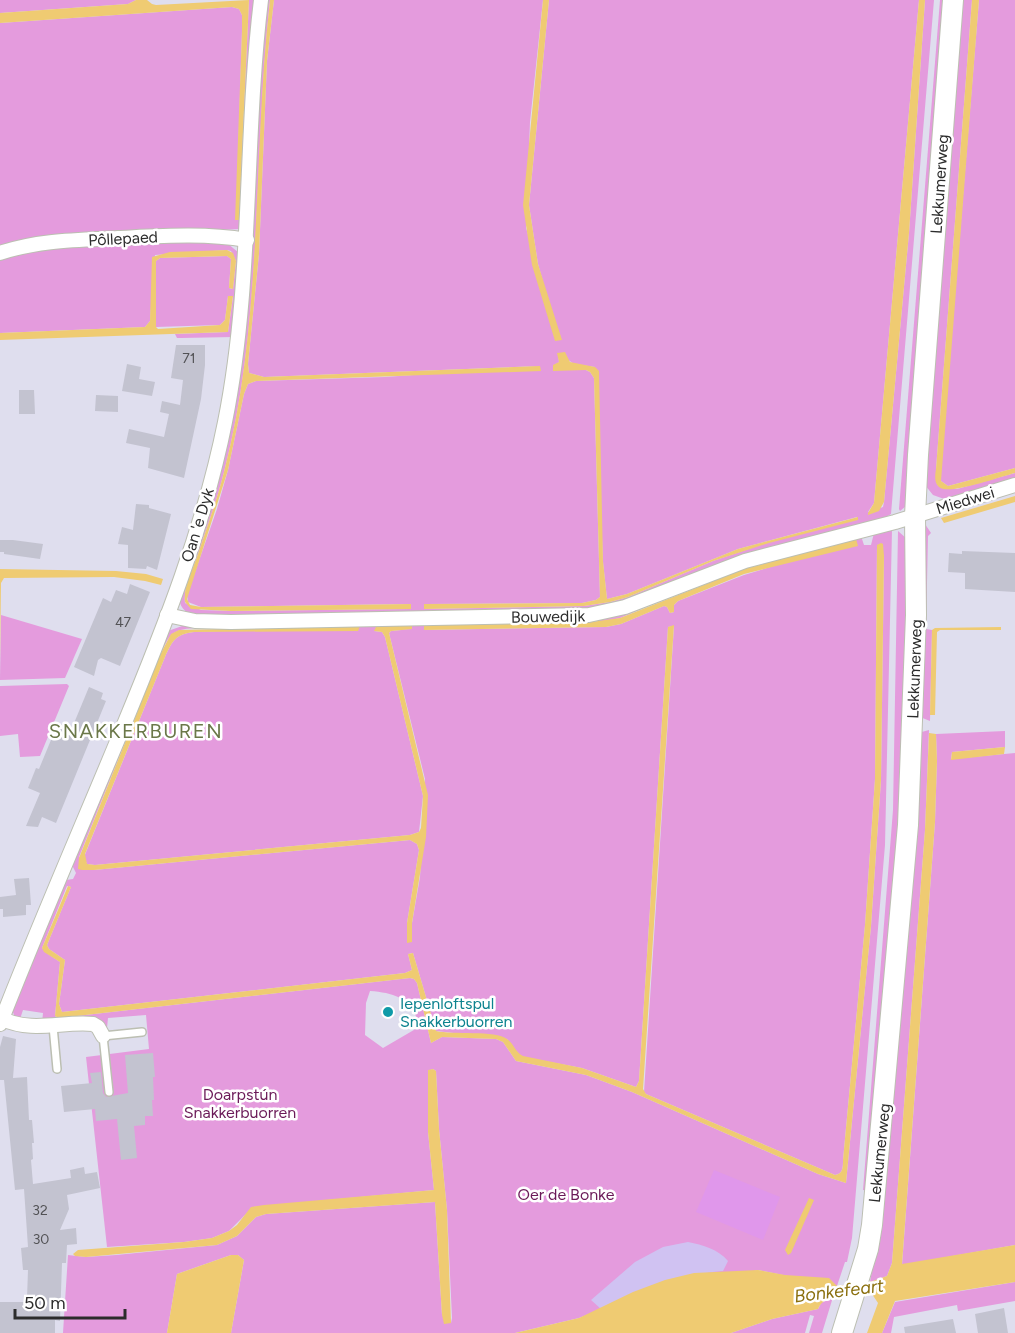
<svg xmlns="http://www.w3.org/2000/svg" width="1015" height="1333" font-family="Figtree,sans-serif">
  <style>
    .green { fill: #e49bdd; fill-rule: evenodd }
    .sand { fill: #d0c2f2 }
    .pitch { fill: #e097eb }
    .water { fill: #efcb72 }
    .building { fill: #c3c3d0 }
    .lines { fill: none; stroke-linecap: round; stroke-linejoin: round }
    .lane-casing { stroke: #bcbfb2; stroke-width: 10 }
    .street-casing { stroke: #bcbfb2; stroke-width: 16 }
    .secondary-casing { stroke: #bcbfb2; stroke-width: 22 }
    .lane { stroke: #fff; stroke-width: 7 }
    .street { stroke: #fff; stroke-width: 14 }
    .secondary { stroke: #fff; stroke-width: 20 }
    .culture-dot { fill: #0f9aa8; stroke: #fff; stroke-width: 2 }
    .labels { text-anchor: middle; stroke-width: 5; stroke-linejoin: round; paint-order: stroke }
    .number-label { font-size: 14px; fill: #525255 }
    .street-label { font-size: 16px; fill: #2c2c2c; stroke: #fff }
    .culture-label { font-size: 16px; fill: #0d838f; stroke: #fff; text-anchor: start }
    .park-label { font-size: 16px; fill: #6b1a58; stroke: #fff }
    .water-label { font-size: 18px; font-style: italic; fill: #8a6f0e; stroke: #fff }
    .quarter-label { font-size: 20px; letter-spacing: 1.5px; fill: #6b7849; stroke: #fff }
  </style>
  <rect width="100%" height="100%" fill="#dfdeee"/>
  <g class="green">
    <polygon points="0,0 136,0 128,4 0,13"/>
    <polygon points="249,0 258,0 241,229 192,231 0,249 0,23 232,7 239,9 242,15 242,31 236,220 239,219"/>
    <path d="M265,0H270C253,157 264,318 224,472C217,500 207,527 198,554C193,569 183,587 185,603L201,610L231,611L411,609V604L201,607L188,602L187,595L217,509L228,470L244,394L248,384L256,381L385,377L540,366L264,377L249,373L248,364L259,254L267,61L274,0H543L530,122L526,228L544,285L538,264L529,205L549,0H919L874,503L868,512L883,507L884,502L909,233L925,0H934L891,514L881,520L630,599L589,610L200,616C189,615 180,610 179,598L223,451ZM558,353L574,364L595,367L603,562L607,599L627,594L738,549L857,517L858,519L769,542L713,561L628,597L610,602L584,606L425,609V604L582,603L596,600L600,597L594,378L590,372L586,370L555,365L559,362Z"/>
    <polygon points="940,0 947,0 906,506 900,511 899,509"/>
    <polygon points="960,0 972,0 936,469 937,485 957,489 1015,473 1015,481 947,500 933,495 925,485"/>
    <polygon points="979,0 1015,0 1015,468 948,486 941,481 941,465"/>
    <polygon points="191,238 227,243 239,253 233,337 181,338 177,338 175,334 228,332 233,297 228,296 225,320 220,325 156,327 156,261 160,258 227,256 231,259 229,288 233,289 236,261 231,251 227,250 155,255 150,321 145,327 0,333 0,257 34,248"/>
    <polygon points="925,524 931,533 928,536 926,629 932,630 930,721 920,717 922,529"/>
    <path d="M892,530L885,845L852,1238L847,1262H845L837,1286L758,1270L601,1309L579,1318L515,1333H231L244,1260L238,1255H231L177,1274L167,1333H63L68,1255L86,1257L116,1255L217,1245L237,1236L256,1217L266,1214L435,1202L442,1315L451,1323L452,1318L447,1210L439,1129L436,1071L433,1069L428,1071V1132L434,1190L253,1207L229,1231L212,1238L184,1242L107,1247L86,1057L149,1049L146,1015L108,1018L107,1028L104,1024L42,1023L43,1013L23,1010L20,1019L15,1017L12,1010L66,880L73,879L76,873L72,865L168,631L185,625L593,619L731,571L861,536L864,545H871L874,533ZM877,545L884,556L881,780L871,926L846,1183L818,1174L632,1092L586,1075L516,1061L503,1042L496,1039L442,1037L431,1043L417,983L414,979L410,978L59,1018L55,1016L60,962L48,954L42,948L67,886L71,887L47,945L49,949L65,960L59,1004L62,1012L405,973L412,970L408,954L413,953L436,1031L507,1039L516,1052L523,1057L582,1068L636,1087L639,1081L668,627L674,626L644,1092L646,1094L835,1175C843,1174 843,1167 843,1160L865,925L875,779ZM761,564L777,565L744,575L678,601L674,605V612L670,613L667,607L664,606L621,624L606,627L424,630V625L606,621L620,618L669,597ZM360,626L194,632C176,634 172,641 165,657L84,857L87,864L95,865L410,835L419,832L423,796L385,637L382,632L374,631L412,629L391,631L389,633L425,779L420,877L412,923V942H407V923L419,850L417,844L410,840L94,870L79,857L160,655C170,634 171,630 194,628ZM370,991C396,993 414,999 419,1027L383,1048L365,1035L366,1003Z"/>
    <polygon points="898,531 907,539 902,811 868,1191 863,1190 893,810"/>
    <polygon points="1,615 82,639 65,678 0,680"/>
    <polygon points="67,684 69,686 40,756 20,757 18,734 0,736 0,686"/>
    <polygon points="929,730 925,830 892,1263 887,1276 870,1282 883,1207 918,733"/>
    <polygon points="1005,731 1005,747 952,752 951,759 1015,753 1015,1245 902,1265 935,822 937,761 936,734"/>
    <polygon points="1015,1282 1015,1301 958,1311 957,1305 894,1317 891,1333 882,1333 895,1302"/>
    <polygon points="830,1297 833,1297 822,1333 809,1333 814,1316 810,1315 805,1333 731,1333 772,1319 818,1309 821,1303"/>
  </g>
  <path class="sand" d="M688,1242C703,1245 718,1249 728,1261L723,1271C677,1275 642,1287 601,1309L591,1300L635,1262L663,1247Z"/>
  <polygon class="pitch" points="714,1170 780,1197 763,1240 696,1212"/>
  <g class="water">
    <polygon points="136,0 147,0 152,4 156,5 249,0 239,220 235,220 242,31 242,15 239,9 232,7 0,23 0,13 128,4"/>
    <path d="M270,0H274L267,61L259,254L248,364L249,373L264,377L540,366L541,371L256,381L248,384L244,394L228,470L187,599L190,605L201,607L411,604V609L231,611L191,609L185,602C183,587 193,569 198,554C207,527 217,500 224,472C264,318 252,157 270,0Z"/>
    <polygon points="543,0 549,0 529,205 538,264 562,340 555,341 532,265 523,205"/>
    <polygon points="919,0 925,0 909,233 884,502 879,511 868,515 868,513 874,503"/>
    <path d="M972,0H979L941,481L948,486L1015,468V473C1002,476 948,496 939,487C934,483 935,475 936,469Z"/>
    <polygon points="227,250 233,253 236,261 233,289 229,288 231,259 227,256 160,258 156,261 156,327 158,329 220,325 225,320 228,296 233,296 228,332 0,340 0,333 145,327 150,321 152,257 170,252"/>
    <polygon points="565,352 570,362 595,367 599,371 603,561 607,599 627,594 738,549 858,517 858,520 769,543 713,561 628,597 610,602 584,606 424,609 424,604 582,603 596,600 600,597 594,378 590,372 586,370 553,371 553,365 559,362 557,353"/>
    <polygon points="1015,496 1015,502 944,523 941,518"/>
    <polygon points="856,539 858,546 744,574 678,601 674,605 674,612 670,613 667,607 664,606 621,624 606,627 424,630 424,625 584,623 620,618 744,569"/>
    <path d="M881,543L883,544L884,556L881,780L871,926L846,1183L818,1174L632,1092L586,1075L516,1061L503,1042L496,1039L442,1037L431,1043L417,983L414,979L410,978L59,1018L55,1016L60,962L44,952L42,948L68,886L71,887L47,945L49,949L65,960L59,1004L62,1012L405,973L412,970L408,954L413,953L436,1031C452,1035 496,1030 507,1039C514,1044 515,1052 523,1056L582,1068L636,1087L639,1081L668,627L674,625L643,1089L646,1094L835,1175C843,1174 843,1167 843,1160L865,925L875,779L877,545Z"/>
    <polygon points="0,569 116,571 146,574 163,579 161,585 145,581 114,577 4,578 1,583 0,659"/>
    <path d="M412,625V629L391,631L389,633L428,795L426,837L412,923V942L407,943V923L419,850L417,844L410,840L94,870H82L78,869L79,858L160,655L171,634L179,630L360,626L358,631L194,632C176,634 172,641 165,657L85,854L87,864L95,865L410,835L419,832L421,828L423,796L385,637L382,632L374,631L376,627Z"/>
    <polygon points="1001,627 1001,630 940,630 937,632 935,715 930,715 932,630 935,628"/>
    <path d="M929,733L936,734L937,761L935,822L902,1264L1015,1245V1282L895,1301L882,1333H867L878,1303L872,1294L866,1293C851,1295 825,1292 818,1309L772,1319L731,1333H515L579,1318L633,1292L665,1280L694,1273L758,1270L785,1275L829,1278L837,1286L870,1282L887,1276L892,1263L925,830Z"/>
    <polygon points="1005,747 1004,754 951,760 952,752"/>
    <polygon points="433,1069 436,1071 439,1129 447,1210 451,1323 444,1324 442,1315 435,1202 266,1214 256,1217 237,1236 217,1245 86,1257 75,1256 73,1254 78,1250 184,1242 212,1238 229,1231 237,1225 251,1207 264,1205 434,1190 428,1132 428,1070"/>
    <polygon points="809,1198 814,1200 791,1253 788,1255 785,1250"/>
    <polygon points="231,1255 238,1255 244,1260 231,1333 167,1333 177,1274"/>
  </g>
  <g class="building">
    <polygon points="176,345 205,345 205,365 201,399 184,478 148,468 150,448 126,443 129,429 164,437 169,414 160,412 162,401 180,405 183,380 171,378"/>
    <polygon points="127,364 141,367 139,379 155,382 152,396 122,391"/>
    <polygon points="19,390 34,390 35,414 19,414"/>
    <polygon points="96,395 118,396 118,412 95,411"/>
    <polygon points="136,504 149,505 149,508 171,514 157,570 147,566 146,569 128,568 128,545 118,544 122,527 133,530"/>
    <polygon points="0,540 13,540 43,544 40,559 4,554 4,552 0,552"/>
    <polygon points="962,551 1015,553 1015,592 965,589 965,573 948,572 949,553 962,554"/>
    <polygon points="130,584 150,592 120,666 101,658 98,660 94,676 74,667 103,598 111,602 116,590 127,594"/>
    <polygon points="89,687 103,693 101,699 106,701 56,823 42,817 38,827 26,826 40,793 28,788 36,768 39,769 58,723 72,728"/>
    <polygon points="29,878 31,905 26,905 26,915 3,917 3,909 0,909 0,897 16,895 14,879"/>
    <polygon points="3,1036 16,1039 13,1078 27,1077 29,1120 32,1120 34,1143 32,1143 33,1159 31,1160 33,1184 71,1178 70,1170 84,1167 85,1174 97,1172 100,1188 67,1195 69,1209 60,1230 76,1228 77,1244 67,1245 66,1263 62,1263 60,1321 55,1320 55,1333 0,1333 0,1302 24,1302 24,1298 27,1298 28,1270 23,1270 21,1248 28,1247 24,1189 15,1190 4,1080 0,1080 0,1047"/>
    <polygon points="153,1053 155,1077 153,1077 154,1100 152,1100 153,1116 145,1116 145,1125 134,1126 137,1158 121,1160 117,1119 96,1121 95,1109 64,1112 61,1086 92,1083 90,1073 101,1072 103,1093 106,1097 128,1093 125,1055"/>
    <polygon points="1004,1308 1008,1333 978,1333 975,1314"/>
    <polygon points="953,1319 956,1333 905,1333 904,1327"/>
  </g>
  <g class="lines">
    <g class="lane-casing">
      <g id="lane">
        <polyline points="53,1026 57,1069"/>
        <polyline points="109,1092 103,1036 142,1032"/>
      </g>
    </g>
    <g class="street-casing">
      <g id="street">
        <path d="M0,253C38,240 78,240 118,238C162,236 204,233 247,240"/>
        <polyline points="167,615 195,621 231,622 589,615 625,607 745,561 895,522 1015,485"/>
        <path d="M2,1019C33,1033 62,1021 93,1024L98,1027L103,1036"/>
        <path d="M0,1024C39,924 82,826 123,727C164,628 204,527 225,422C253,283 244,140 261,0"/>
      </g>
    </g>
    <g class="secondary-casing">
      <polyline id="secondary" points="842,1333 868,1249 872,1225 908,825 916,615 915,516 918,455 953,0"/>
    </g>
    <use href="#lane" class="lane"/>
    <use href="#street" class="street"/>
    <use href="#secondary" class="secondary"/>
  </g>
  <circle class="culture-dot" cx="388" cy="1012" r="6"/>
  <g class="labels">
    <g class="number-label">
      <text x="189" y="363">71</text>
      <text x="123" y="627">47</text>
      <text x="40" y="1215">32</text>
      <text x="41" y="1244">30</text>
    </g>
    <g class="street-label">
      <text transform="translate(939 184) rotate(-86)" y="6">Lekkumerweg</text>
      <text transform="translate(123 238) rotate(-3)" y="6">Pôllepaed</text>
      <text transform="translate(965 500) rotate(-17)" y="6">Miedwei</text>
      <text transform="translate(197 525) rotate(-73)" y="6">Oan 'e Dyk</text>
      <text transform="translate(548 616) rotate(-1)" y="6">Bouwedijk</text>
      <text transform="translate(914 669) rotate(-88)" y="6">Lekkumerweg</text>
      <text transform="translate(879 1153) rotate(-84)" y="6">Lekkumerweg</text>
    </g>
    <g class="culture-label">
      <text x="400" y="1009">Iepenloftspul<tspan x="400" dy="18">Snakkerbuorren</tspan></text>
    </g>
    <g class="park-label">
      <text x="240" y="1100">Doarpstún<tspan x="240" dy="18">Snakkerbuorren</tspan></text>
      <text x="566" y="1200">Oer de Bonke</text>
    </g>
    <g class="water-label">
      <text transform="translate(839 1291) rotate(-7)" y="6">Bonkefeart</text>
    </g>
    <g class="quarter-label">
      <text x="136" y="738">SNAKKERBUREN</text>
    </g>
  </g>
  <path d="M15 1309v9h110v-9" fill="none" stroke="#2c2c2c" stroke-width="3"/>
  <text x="24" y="1309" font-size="18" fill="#2c2c2c" stroke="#ffffff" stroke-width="4.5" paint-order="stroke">50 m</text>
</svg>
